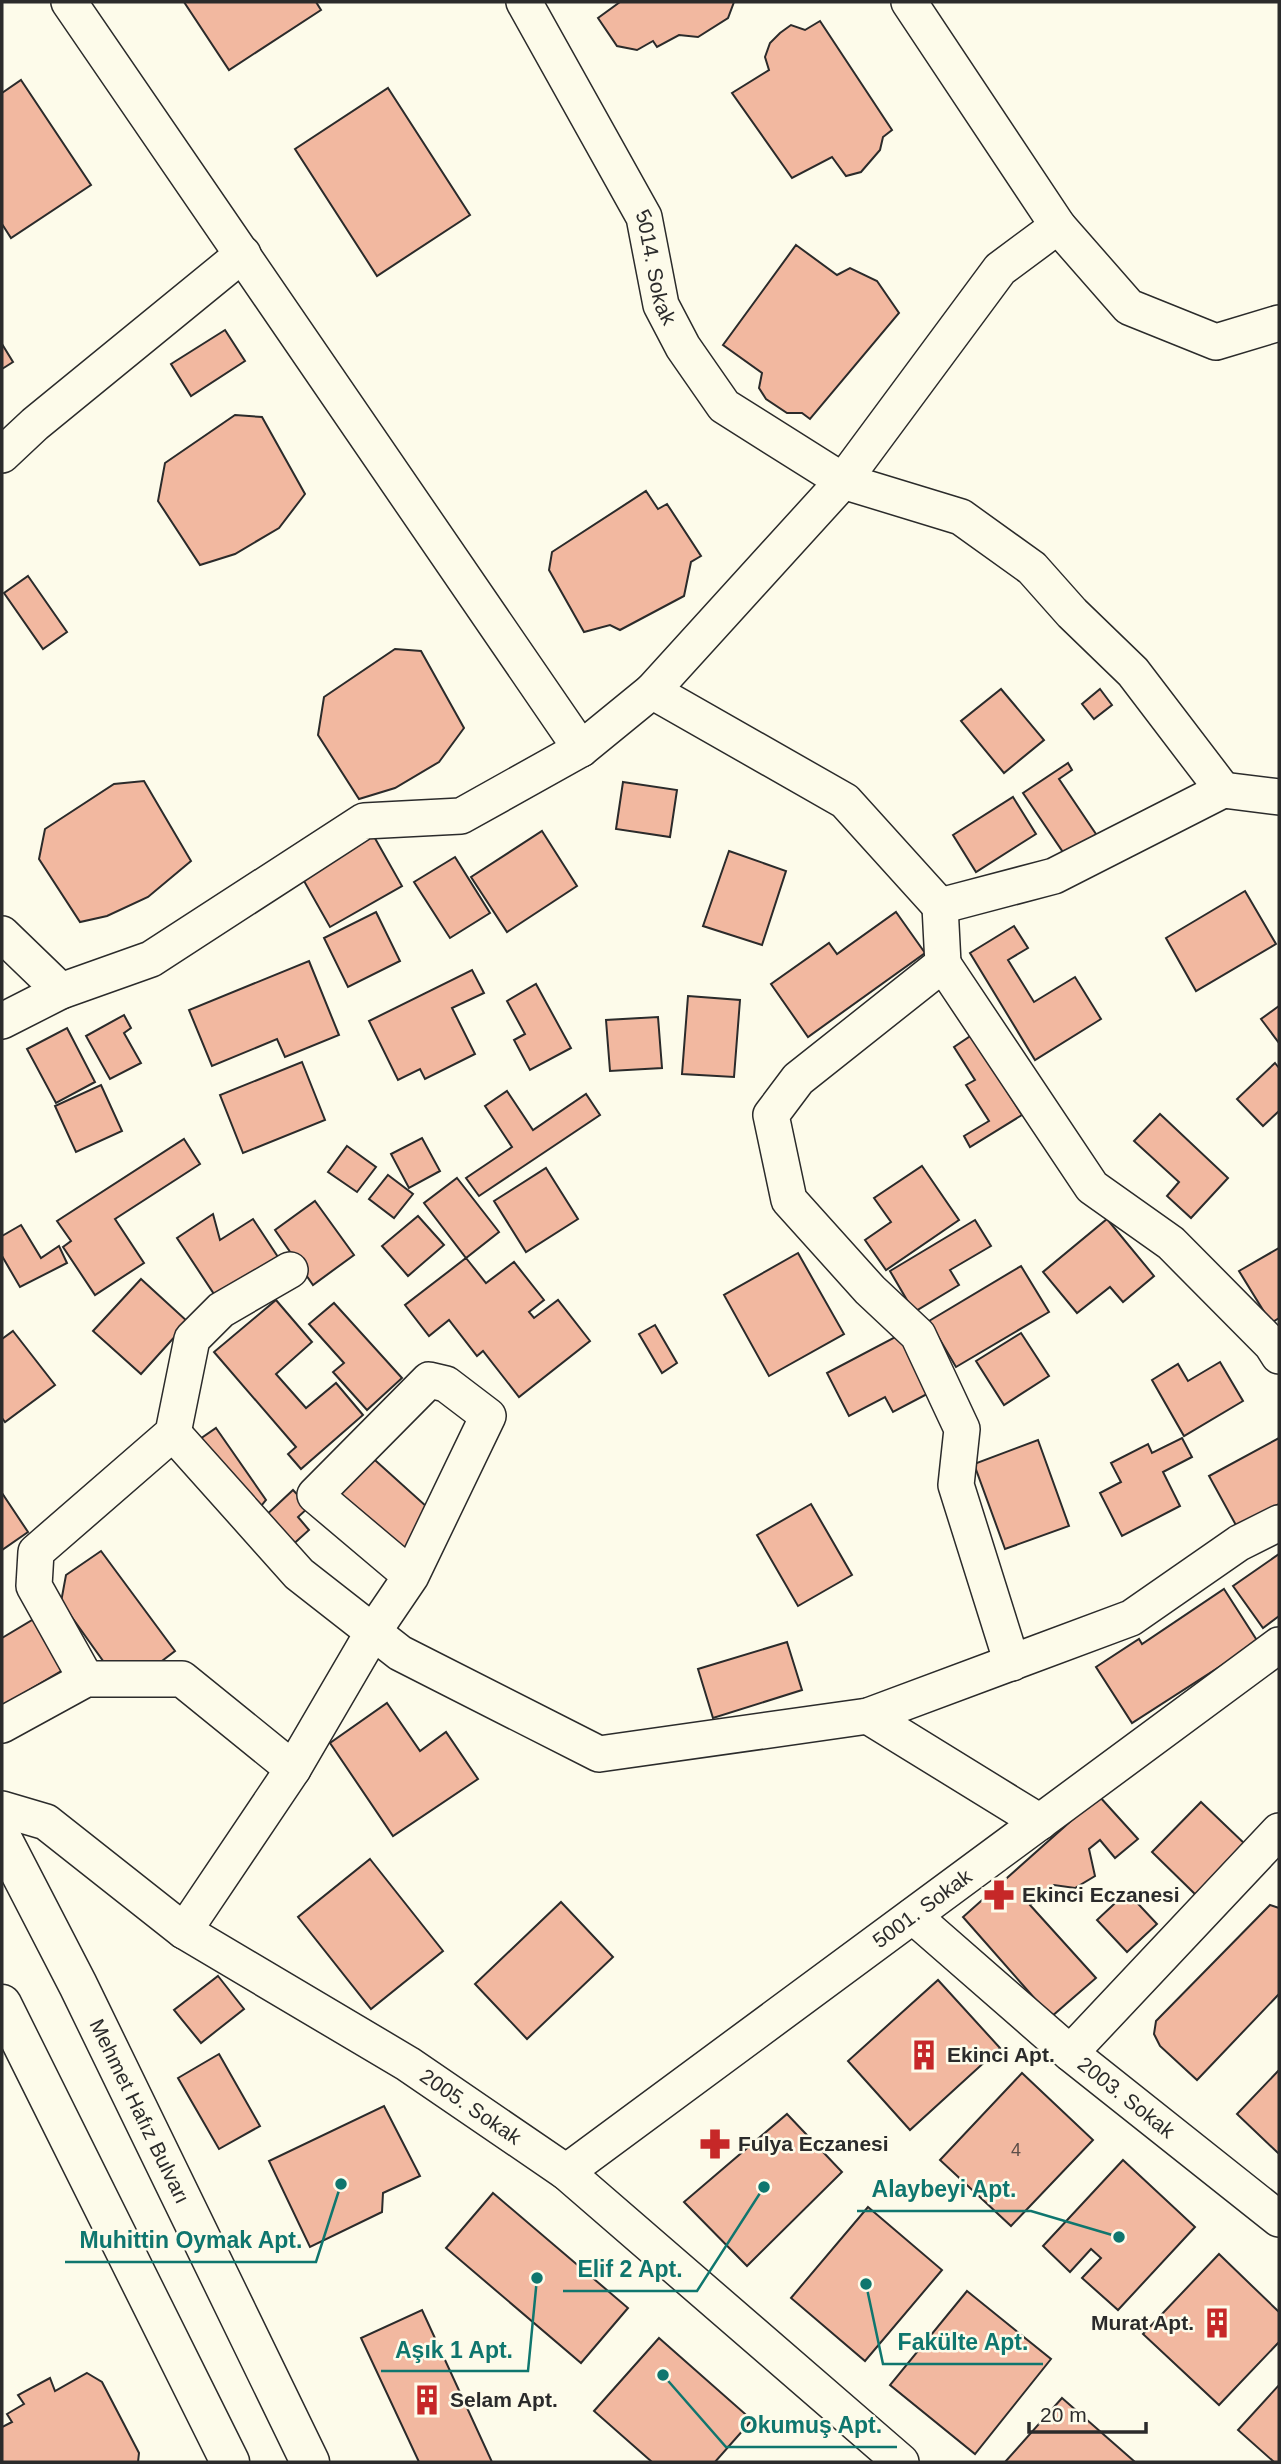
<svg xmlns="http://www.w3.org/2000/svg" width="1281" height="2464" font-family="Helvetica,sans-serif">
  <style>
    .building { fill: #f2b8a0; stroke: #2b2b2b; stroke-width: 2 }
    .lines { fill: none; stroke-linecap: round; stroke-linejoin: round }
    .street-casing { stroke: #2b2b2b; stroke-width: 38 }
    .secondary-casing { stroke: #2b2b2b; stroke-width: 41 }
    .street { stroke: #fdfbea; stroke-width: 35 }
    .secondary { stroke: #fdfbea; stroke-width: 38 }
    .labels { text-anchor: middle; stroke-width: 5; stroke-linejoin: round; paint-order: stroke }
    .number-label { font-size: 18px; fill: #5d4e48 }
    .street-label { font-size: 21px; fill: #2b2b2b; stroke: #fdfbea }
    .poi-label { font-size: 21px; font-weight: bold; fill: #2b2b2b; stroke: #fdfbea; text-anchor: start }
    .leader { fill: none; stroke: #0f766e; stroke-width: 2.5 }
    .callout-dot { fill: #0f766e; stroke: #fdfbea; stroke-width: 2.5 }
    .callout-label { font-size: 23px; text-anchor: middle; font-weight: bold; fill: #0f766e; stroke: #fdfbea; stroke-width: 5; stroke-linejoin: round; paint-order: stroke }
  </style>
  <rect width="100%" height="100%" fill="#fdfbea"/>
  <g class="building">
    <polygon points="184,2 316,2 321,10 229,70"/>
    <polygon points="620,2 734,2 728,18 698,37 679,35 657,47 653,41 637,50 617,46 598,18"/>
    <polygon points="820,21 892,130 883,137 880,150 861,172 846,176 832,157 792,178 732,93 769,70 765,57 770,43 780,33 791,25 805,30"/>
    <polygon points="21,80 91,185 11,238 2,224 2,93"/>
    <polygon points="388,88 470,215 377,276 295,149"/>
    <polygon points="796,245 837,275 850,268 877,281 899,313 810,419 802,413 787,413 766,399 759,388 762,373 723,345"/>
    <polygon points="225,330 245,361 191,396 171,364"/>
    <polygon points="2,344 13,362 2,369"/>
    <polygon points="235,415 262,417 305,494 279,528 235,554 200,565 158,501 165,463"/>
    <polygon points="646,491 658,509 667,504 701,556 691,562 684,596 620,630 610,625 584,632 549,570 552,552"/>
    <polygon points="28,576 67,632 43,649 4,593"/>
    <polygon points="395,649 421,651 464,728 439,762 395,788 359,799 318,735 324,697"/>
    <polygon points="1001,689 1044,740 1004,773 961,721"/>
    <polygon points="1100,689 1112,705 1094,719 1082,704"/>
    <polygon points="1068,763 1072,770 1059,779 1100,840 1069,861 1023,793"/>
    <polygon points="144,781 191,861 148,897 107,916 80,922 39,859 45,829 114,784"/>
    <polygon points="623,782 677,790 670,837 616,829"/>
    <polygon points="1013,797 1036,834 976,872 953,835"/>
    <polygon points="542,831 577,886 507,932 471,877"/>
    <polygon points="372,833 402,886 330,927 300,874"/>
    <polygon points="729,851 786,871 762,945 703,926"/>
    <polygon points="455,857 490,913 450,938 414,882"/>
    <polygon points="1245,891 1276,944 1196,991 1166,938"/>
    <polygon points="376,912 400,961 348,987 324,938"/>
    <polygon points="896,912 925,953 808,1037 771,984 829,943 837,954"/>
    <polygon points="1014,926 1028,948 1008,960 1034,1002 1075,977 1101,1019 1035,1060 970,953"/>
    <polygon points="309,961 339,1035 285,1057 277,1039 212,1066 189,1010"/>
    <polygon points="472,970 484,993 452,1008 475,1054 425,1079 420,1069 398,1080 369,1021"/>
    <polygon points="536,984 571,1048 530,1070 514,1040 525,1034 507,1001"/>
    <polygon points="688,996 740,1000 734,1077 682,1074"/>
    <polygon points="1279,1006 1279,1043 1261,1019"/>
    <polygon points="124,1015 131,1028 124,1033 141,1063 110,1079 86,1036"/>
    <polygon points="658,1017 662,1068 610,1071 606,1020"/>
    <polygon points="67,1028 95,1082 56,1103 27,1049"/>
    <polygon points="972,1035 1022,1115 970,1147 964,1136 989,1121 966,1085 975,1080 954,1047"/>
    <polygon points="302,1062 325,1120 243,1153 220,1095"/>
    <polygon points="1275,1063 1279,1068 1279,1111 1263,1126 1237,1099"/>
    <polygon points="101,1085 122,1131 76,1152 55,1106"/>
    <polygon points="507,1091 533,1130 586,1094 600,1115 479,1196 466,1178 512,1147 485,1106"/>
    <polygon points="1160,1114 1228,1178 1191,1218 1167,1196 1179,1182 1134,1141"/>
    <polygon points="422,1138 440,1171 409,1188 391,1154"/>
    <polygon points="184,1139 200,1164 115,1219 144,1263 95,1295 63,1247 71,1241 57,1221"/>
    <polygon points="347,1146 376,1167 357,1192 328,1172"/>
    <polygon points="922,1166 959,1220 886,1270 865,1240 891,1222 874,1198"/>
    <polygon points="546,1168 578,1219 526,1252 494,1201"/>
    <polygon points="388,1175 413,1194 394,1218 369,1199"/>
    <polygon points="457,1178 499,1232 466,1258 424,1203"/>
    <polygon points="315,1201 354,1255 313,1285 275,1230"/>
    <polygon points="213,1214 220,1240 253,1219 278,1257 216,1297 177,1238"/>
    <polygon points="418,1216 444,1245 408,1276 382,1246"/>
    <polygon points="1107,1219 1154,1276 1123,1302 1110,1287 1077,1313 1043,1272"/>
    <polygon points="975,1220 991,1246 950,1270 959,1285 914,1312 890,1271"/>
    <polygon points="21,1225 41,1258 59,1246 67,1263 20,1287 2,1256 2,1236"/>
    <polygon points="1279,1248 1279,1318 1271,1323 1239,1271"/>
    <polygon points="798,1253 844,1334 769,1376 724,1295"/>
    <polygon points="466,1258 486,1283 514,1262 544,1300 529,1312 534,1318 558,1300 590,1341 519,1397 483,1351 477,1356 449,1320 429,1336 405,1305"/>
    <polygon points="1021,1266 1049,1312 956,1367 929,1321"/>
    <polygon points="141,1279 188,1322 141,1374 93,1331"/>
    <polygon points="276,1300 312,1342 276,1374 306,1408 336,1383 363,1415 301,1469 288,1454 296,1447 214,1352"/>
    <polygon points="334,1303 402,1378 367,1410 333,1372 344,1363 309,1324"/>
    <polygon points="655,1325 677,1363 662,1373 639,1334"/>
    <polygon points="13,1331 55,1385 5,1422 2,1418 2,1339"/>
    <polygon points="1021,1333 1049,1376 1004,1405 976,1361"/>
    <polygon points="899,1335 929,1393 893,1412 885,1397 849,1416 827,1373"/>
    <polygon points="1220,1362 1243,1401 1184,1436 1152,1380 1178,1364 1188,1381"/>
    <polygon points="216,1428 266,1500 253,1516 200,1439"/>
    <polygon points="1182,1438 1192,1457 1163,1472 1180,1506 1122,1536 1100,1493 1121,1482 1111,1463 1148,1444 1152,1453"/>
    <polygon points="1279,1438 1279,1504 1237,1527 1209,1476"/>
    <polygon points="1038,1440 1069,1526 1005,1549 974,1464"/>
    <polygon points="366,1452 437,1516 402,1554 326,1497"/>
    <polygon points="293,1490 309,1507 298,1517 309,1530 289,1548 262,1519"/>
    <polygon points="2,1493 28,1532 2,1550"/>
    <polygon points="811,1504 852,1575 798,1606 757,1535"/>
    <polygon points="101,1551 175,1651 154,1667 106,1665 61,1602 66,1575"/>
    <polygon points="1279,1554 1279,1616 1263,1628 1233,1586"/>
    <polygon points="1224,1589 1258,1642 1132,1723 1096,1667 1139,1639 1142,1644"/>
    <polygon points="44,1613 73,1664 2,1706 2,1638"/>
    <polygon points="787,1642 802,1690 713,1718 698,1669"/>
    <polygon points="387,1703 420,1751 446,1732 478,1779 393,1836 330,1743"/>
    <polygon points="1099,1796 1138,1839 1115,1858 1100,1840 1089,1849 1095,1876 1075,1888 1054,1885 1030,1905 1096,1978 1051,2017 963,1917"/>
    <polygon points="1201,1802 1246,1845 1197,1896 1152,1852"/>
    <polygon points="370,1859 443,1951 371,2009 298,1917"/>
    <polygon points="1127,1892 1157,1924 1127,1952 1097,1920"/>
    <polygon points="561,1902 613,1957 527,2039 475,1984"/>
    <polygon points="1270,1905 1279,1908 1279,1994 1197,2080 1160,2046 1154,2034 1156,2021"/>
    <polygon points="218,1976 244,2009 201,2043 174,2010"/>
    <polygon points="938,1980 1000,2048 910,2130 848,2061"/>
    <polygon points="219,2054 260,2126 219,2149 178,2078"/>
    <polygon points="1279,2070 1279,2154 1237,2114"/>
    <polygon points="1022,2073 1093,2140 1011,2226 940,2160"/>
    <polygon points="384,2106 420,2176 383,2193 382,2212 310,2247 269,2161"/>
    <polygon points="787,2114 842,2172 747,2266 684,2202"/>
    <polygon points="1123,2160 1195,2227 1118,2310 1082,2278 1101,2258 1091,2249 1070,2272 1043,2246"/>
    <polygon points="493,2193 628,2308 581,2363 446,2248"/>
    <polygon points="868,2207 942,2270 865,2361 791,2298"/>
    <polygon points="1219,2254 1279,2312 1279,2342 1219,2405 1143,2334"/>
    <polygon points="967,2291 1051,2359 975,2454 890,2385"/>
    <polygon points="422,2310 492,2462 419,2462 361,2338"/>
    <polygon points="659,2338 752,2420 715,2462 652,2462 594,2411"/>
    <polygon points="87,2373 102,2382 139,2453 138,2462 2,2462 2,2427 12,2422 7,2414 24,2404 18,2395 50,2378 55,2391"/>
    <polygon points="1279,2385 1279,2462 1274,2462 1238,2430"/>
    <polygon points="1062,2398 1135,2462 1005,2462"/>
  </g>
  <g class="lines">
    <g class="street-casing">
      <g id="street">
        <polyline points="69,2 581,749"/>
        <path id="s1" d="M524,2L644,217L661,305L683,347L724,406L843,481L961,517L1032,568L1072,613L1133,672L1223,790"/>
        <polyline points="909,2 1058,226 1129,307 1216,342 1279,323"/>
        <polyline points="2,455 35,424 243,254"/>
        <polyline points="652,691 843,481 1000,269 1058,226"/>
        <polyline points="940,906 943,964 798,1079 771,1115 789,1200 870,1290 918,1335 962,1429 956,1485 1012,1663"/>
        <polyline points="2,934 61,991"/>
        <polyline points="943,964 1092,1187 1171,1243 1272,1345 1279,1356"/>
        <polyline points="2,1021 61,991 151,959 364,821 461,816 581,749 652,691 845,801 940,906 1054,876 1223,790 1279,797"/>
        <polyline points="173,1433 299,1574 400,1653 599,1754 868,1716 1131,1618 1239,1543 1279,1523"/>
        <polyline points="86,1679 34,1586 36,1552 173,1433 192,1339 221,1310 290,1270"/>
        <polyline points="868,1716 1040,1822"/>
        <polyline points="2,1725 86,1679 182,1679 293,1769"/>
        <path id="s2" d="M2,1809L46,1822L184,1931L408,2064L566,2172L901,2462"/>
        <path id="s3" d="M913,1916L1070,2053L1279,2219"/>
        <polyline points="184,1931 293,1769 373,1632 411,1576 488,1416 446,1384 429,1380 315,1495 411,1576"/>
        <polyline points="1070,2053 1279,1831"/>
        <path id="s4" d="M566,2172L1279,1645"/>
      </g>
    </g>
    <g class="secondary-casing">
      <g id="secondary">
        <path id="s5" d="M2,1838L78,1985L310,2462"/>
        <polyline points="2,2004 230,2462"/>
      </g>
    </g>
    <use href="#street" class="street"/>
    <use href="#secondary" class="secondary"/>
  </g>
  <defs>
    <g id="pharmacy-bare" transform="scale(2.415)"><path d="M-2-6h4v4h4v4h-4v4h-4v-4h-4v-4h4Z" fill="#c62828" stroke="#fdfbea" stroke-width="2.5" paint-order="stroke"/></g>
    <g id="building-bare" transform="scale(2.415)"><path d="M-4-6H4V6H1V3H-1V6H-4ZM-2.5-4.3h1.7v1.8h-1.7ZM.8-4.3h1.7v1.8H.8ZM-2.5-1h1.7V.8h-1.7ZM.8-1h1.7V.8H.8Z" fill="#c62828" stroke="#fdfbea" stroke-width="2.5" paint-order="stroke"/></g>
  </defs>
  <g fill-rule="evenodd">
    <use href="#pharmacy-bare" x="999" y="1895"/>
    <use href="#building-bare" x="924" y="2055"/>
    <use href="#pharmacy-bare" x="715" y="2144"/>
    <use href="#building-bare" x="1217" y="2323"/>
    <use href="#building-bare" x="427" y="2400"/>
  </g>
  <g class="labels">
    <g class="number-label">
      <text x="1016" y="2156">4</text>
    </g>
    <g class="street-label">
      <text dy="7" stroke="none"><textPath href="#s1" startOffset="298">5014. Sokak</textPath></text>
      <text dy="7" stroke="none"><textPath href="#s4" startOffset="443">5001. Sokak</textPath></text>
      <text dy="7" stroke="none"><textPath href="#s3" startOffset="280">2003. Sokak</textPath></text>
      <text dy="7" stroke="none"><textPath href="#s2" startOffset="558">2005. Sokak</textPath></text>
      <text dy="7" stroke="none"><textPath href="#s5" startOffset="306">Mehmet Hafız Bulvarı</textPath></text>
    </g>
    <g class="poi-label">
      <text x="1022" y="1902">Ekinci Eczanesi</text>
      <text x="947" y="2062">Ekinci Apt.</text>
      <text x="738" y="2151">Fulya Eczanesi</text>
      <text x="1194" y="2330" text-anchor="end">Murat Apt.</text>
      <text x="450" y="2407">Selam Apt.</text>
    </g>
  </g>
  <path class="leader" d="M1119 2237L1031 2211H857M341 2184L316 2262H65M764 2187L697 2291H563M866 2284L883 2364H1043M537 2278L528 2371H381M663 2375L726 2447H897"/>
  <g class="callout-dot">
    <circle cx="1119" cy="2237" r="7"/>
    <circle cx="341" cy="2184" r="7"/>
    <circle cx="764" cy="2187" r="7"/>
    <circle cx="866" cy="2284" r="7"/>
    <circle cx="537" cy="2278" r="7"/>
    <circle cx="663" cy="2375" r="7"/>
  </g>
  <g class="callout-label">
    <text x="944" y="2197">Alaybeyi Apt.</text>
    <text x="191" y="2248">Muhittin Oymak Apt.</text>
    <text x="630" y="2277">Elif 2 Apt.</text>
    <text x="963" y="2350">Fakülte Apt.</text>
    <text x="454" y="2358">Aşık 1 Apt.</text>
    <text x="811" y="2433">Okumuş Apt.</text>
  </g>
  <rect width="1281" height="2464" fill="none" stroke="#2b2b2b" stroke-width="7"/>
  <path d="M1029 2422v10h117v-10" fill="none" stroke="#2b2b2b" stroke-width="3.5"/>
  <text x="1040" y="2422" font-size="21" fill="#2b2b2b" stroke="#fdfbea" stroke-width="5" paint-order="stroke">20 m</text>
</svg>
